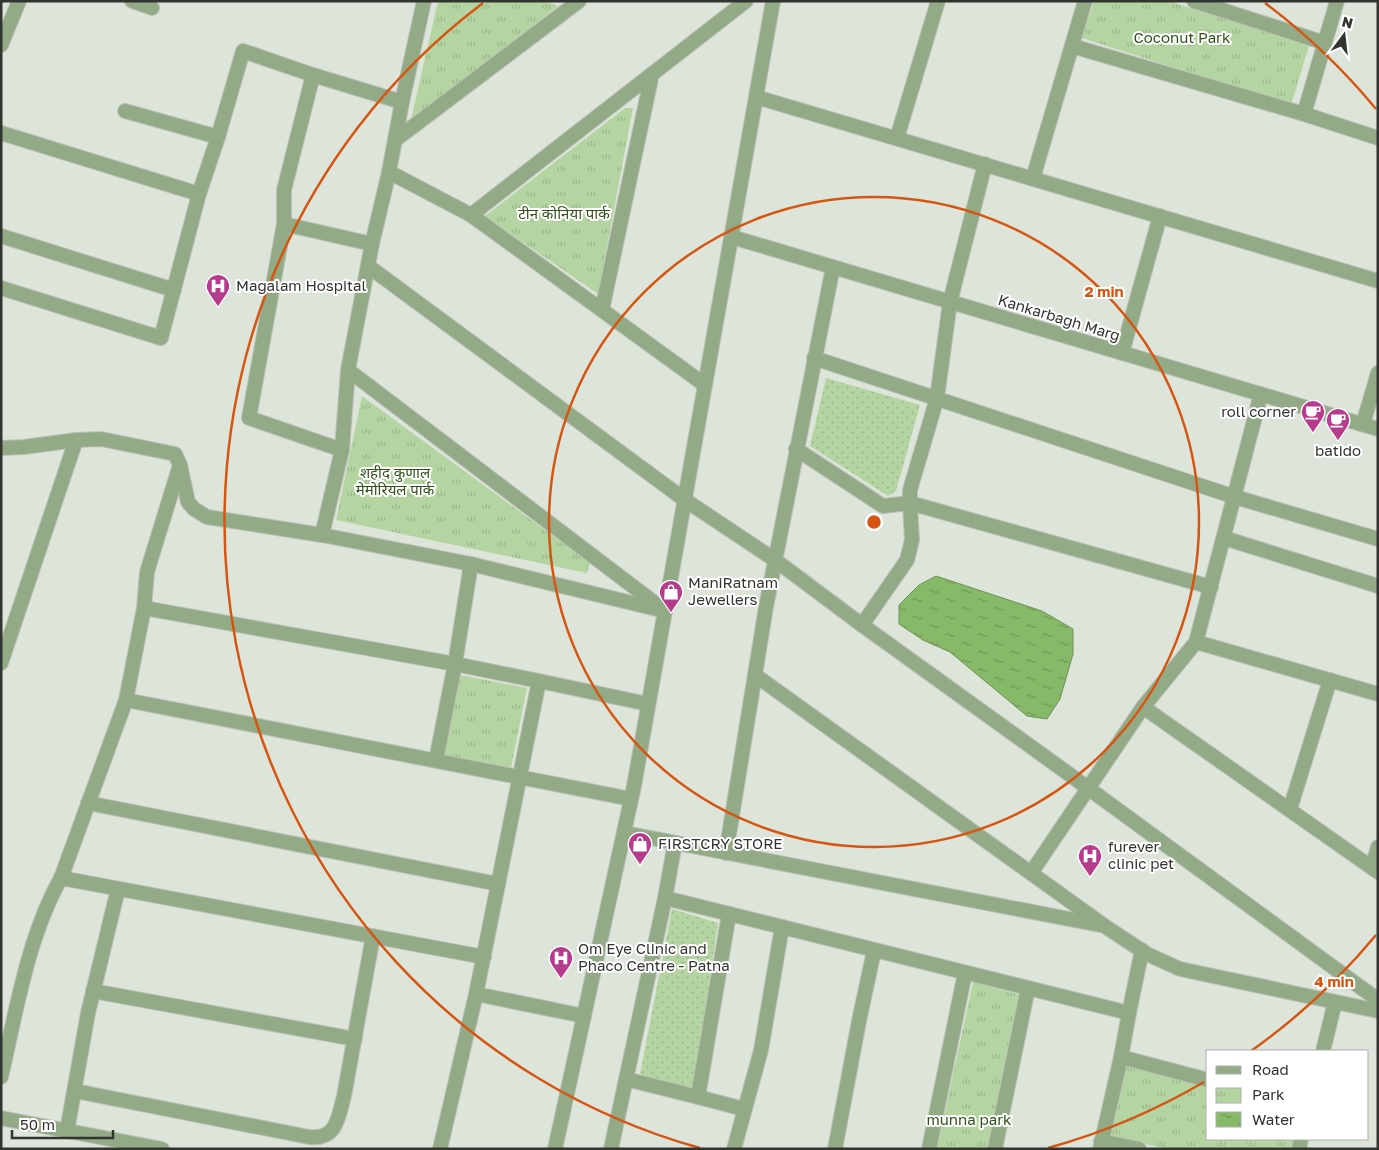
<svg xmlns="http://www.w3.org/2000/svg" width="1379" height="1150" font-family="'Golos Text','Noto Sans Devanagari',sans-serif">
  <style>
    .grass { fill: url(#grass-dots) }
    .park { fill: url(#park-tufts) }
    .water { fill: url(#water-ripples); stroke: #6e9257 }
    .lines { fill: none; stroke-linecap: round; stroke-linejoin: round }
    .minor-casing { stroke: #bbc1b8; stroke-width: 16 }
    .tertiary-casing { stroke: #bbc1b8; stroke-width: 16 }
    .minor { stroke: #93aa87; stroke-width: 14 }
    .tertiary { stroke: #93aa87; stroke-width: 14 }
    .ring { fill: none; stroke: #d65510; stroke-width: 2.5 }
    .labels { text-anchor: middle; stroke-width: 4; stroke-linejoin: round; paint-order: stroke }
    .park-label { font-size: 15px; fill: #315119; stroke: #fff }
    .poi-label { font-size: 15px; fill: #323430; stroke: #fff; text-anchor: start }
    .street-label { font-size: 15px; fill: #323430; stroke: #fff }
    .centre { fill: #d65510; stroke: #fff; stroke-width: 2.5 }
    .ring-label { font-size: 15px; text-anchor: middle; font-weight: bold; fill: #d65510; stroke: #fff; stroke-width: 4; stroke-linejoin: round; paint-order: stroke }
  </style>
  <defs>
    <pattern id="grass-dots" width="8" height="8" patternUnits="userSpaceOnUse" patternTransform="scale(1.25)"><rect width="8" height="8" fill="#b4d5a2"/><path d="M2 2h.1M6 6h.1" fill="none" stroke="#9bb78c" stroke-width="1.8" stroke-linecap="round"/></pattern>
    <pattern id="park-tufts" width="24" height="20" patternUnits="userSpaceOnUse" patternTransform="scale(1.25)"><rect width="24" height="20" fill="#b4d5a2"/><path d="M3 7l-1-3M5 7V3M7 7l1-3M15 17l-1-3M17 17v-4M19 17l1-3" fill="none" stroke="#9bb78c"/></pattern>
    <pattern id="water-ripples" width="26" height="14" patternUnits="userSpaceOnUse" patternTransform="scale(1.25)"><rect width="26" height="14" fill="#87ba68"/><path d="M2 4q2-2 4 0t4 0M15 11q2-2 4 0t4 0" fill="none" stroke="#6f9856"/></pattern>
  </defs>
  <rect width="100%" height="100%" fill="#dde4da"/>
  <g class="grass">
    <polygon points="826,378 920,405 896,491 888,496 810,446"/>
    <polygon points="672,909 718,923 694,1089 640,1074"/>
  </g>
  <g class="park">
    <polygon points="438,1 546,1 558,6 415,122 411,120"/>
    <polygon points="1094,1 1169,1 1309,46 1291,105 1082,38"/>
    <polygon points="625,108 633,108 598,294 485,216"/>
    <polygon points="362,396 590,563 587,573 336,520"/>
    <polygon points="460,675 527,688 511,768 444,755"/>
    <polygon points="973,982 1021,995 989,1149 937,1149"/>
    <polygon points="1127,1065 1208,1088 1208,1139 1296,1139 1293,1149 1168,1149 1111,1137"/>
  </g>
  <polygon class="water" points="936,576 1042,611 1073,629 1073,654 1060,699 1047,719 1027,716 950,652 923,640 899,624 899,605 919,585"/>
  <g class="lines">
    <g class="minor-casing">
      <g id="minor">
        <polyline points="132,1 152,8"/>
        <polyline points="1194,1 1325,43"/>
        <polyline points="1337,1 1304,114 1378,138"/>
        <polyline points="1,45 19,1"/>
        <polyline points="1072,46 1304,114"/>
        <polyline points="756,97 1378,281"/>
        <polyline points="125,111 218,137"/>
        <polyline points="1,133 199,194 218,137 243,51 313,75 402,102"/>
        <polyline points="897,138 938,1"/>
        <polyline points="395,140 579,1"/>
        <polyline points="985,164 950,302 937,398 910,490 910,503 1211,587"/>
        <polyline points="389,172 471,215 746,1"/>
        <polyline points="1033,178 1085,1"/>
        <polyline points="471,215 705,385"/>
        <polyline points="284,224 284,190 313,75"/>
        <polyline points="1,236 174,290"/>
        <polyline points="732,237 1378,429"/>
        <polyline points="368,266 685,500 775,560 862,625 1066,772 1378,1000"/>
        <polyline points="1,288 161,338 199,194"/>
        <polyline points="602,310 652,74"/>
        <polyline points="1122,353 1160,216"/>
        <polyline points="814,358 1235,497 1378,539"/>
        <polyline points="348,370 660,607"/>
        <polyline points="1261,394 1196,642 1378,694"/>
        <polyline points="1363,424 1378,373"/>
        <polyline points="1,448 24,447 76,440 101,439 175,454 180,465 188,502 194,509 207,517 322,535 471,564 665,611"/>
        <polyline points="796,449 883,506 910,503 912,540 907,560 862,625"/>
        <polyline points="342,450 249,418 284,224 372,244"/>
        <polyline points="322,535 342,450 348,370 372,244 389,172 402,102 424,1"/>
        <polyline points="1224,538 1378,586"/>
        <polyline points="144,608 147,572 179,468"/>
        <polyline points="1,663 76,440"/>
        <polyline points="755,675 1106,927 1147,954 1180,969 1378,1011"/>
        <polyline points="539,681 648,704"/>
        <polyline points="126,700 631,799"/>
        <polyline points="1143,707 1378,872"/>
        <polyline points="436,760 455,664 471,564"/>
        <polyline points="88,803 498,884"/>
        <polyline points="1290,809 1330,680"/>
        <polyline points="625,833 1100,925"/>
        <polyline points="726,853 766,607 833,267"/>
        <polyline points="1372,867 1378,847"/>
        <polyline points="1031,873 1143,707 1196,642"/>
        <polyline points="61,878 484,957"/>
        <polyline points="665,898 1129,1013 1142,950"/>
        <polyline points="93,991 355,1039"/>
        <polyline points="476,994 584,1016"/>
        <polyline points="1323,1051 1335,1002"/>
        <polyline points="1121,1057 1208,1080"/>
        <path d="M1,1077C16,1012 28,936 61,878L126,700L144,608L455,664L539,681L476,994L440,1149"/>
        <polyline points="626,1079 698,1097 729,914"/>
        <path d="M75,1091L309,1137C337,1140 338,1118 344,1096L373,936"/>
        <polyline points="698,1097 744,1109"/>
        <polyline points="1,1118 162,1149"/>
        <polyline points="67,1131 88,1013 118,889"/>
        <polyline points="1101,1141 1139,1149"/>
        <polyline points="611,1149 665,898 675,843"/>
        <polyline points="734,1149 761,1050 782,927"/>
        <polyline points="835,1149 859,1021 874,951"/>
        <polyline points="929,1149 965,973"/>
        <polyline points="995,1149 1028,988"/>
        <polyline points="1100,1149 1121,1057 1129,1013"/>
        <polyline points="1299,1149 1301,1139"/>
      </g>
    </g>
    <g class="tertiary-casing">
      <polyline id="tertiary" points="555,1149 634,786 773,1"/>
    </g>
    <use href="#minor" class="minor"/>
    <use href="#tertiary" class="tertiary"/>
  </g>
  <g class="ring">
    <circle cx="874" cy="522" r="325"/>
    <path d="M1376 935A650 650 0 0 1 1251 1051M1204 1082A650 650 0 0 1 1048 1148M700 1148A650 650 0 0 1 483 3M1265 3A650 650 0 0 1 1376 109"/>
  </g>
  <defs>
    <g id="hospital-pin" transform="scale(1.25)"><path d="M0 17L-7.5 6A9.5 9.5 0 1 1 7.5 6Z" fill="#b73b8c" stroke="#fff"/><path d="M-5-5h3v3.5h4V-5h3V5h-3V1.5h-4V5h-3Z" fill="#fff"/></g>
    <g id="cafe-pin" transform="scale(1.25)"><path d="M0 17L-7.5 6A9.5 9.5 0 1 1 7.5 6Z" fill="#b73b8c" stroke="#fff"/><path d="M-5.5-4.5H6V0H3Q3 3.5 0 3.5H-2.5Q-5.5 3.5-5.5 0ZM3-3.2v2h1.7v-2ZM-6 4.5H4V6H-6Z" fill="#fff"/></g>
    <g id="shop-pin" transform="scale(1.25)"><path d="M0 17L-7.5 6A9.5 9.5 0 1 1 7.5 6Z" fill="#b73b8c" stroke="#fff"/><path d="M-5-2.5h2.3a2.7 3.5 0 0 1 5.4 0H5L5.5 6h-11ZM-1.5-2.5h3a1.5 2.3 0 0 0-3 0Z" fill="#fff"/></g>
  </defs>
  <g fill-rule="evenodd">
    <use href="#hospital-pin" x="218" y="286"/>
    <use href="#cafe-pin" x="1313" y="412"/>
    <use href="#cafe-pin" x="1338" y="420"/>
    <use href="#shop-pin" x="671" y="592"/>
    <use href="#shop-pin" x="640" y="844"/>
    <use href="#hospital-pin" x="1090" y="856"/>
    <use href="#hospital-pin" x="561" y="958"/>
  </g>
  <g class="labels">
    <g class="park-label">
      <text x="1182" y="43">Coconut Park</text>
      <text x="564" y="219">टीन कोनिया पार्क</text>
      <text x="395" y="478">शहीद कुणाल<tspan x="395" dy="17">मेमोरियल पार्क</tspan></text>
      <text x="969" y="1125">munna park</text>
    </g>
    <g class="poi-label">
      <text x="236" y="291">Magalam Hospital</text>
      <text x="1296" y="417" text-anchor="end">roll corner</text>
      <text x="1338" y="456" text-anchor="middle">batido</text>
      <text x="688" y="588">ManiRatnam<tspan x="688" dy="17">Jewellers</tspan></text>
      <text x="658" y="849">FIRSTCRY STORE</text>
      <text x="1108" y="852">furever<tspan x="1108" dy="17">clinic pet</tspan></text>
      <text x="578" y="954">Om Eye Clinic and<tspan x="578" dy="17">Phaco Centre - Patna</tspan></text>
    </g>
    <g class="street-label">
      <text transform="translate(1059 318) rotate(17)" y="5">Kankarbagh Marg</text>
    </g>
  </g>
  <circle cx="874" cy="522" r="8" class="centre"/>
  <g class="ring-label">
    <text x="1104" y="297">2 min</text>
    <text x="1334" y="987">4 min</text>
  </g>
  <rect width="1379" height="1150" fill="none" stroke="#323430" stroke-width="5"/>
  <rect x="1206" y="1050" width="162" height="90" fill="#ffffff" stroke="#adaeac"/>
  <rect x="1216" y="1066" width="25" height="8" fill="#93aa87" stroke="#adaeac"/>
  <text x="1252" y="1075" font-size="15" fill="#323430">Road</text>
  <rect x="1216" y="1088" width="25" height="15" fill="url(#park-tufts)" stroke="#adaeac"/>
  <text x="1252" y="1100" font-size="15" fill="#323430">Park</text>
  <rect x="1216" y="1112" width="25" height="15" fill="url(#water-ripples)" stroke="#adaeac"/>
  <text x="1252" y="1125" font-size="15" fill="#323430">Water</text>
  <g transform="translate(1344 35) rotate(15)" stroke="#ffffff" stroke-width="4" paint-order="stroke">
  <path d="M0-4L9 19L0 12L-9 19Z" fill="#323430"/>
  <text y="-8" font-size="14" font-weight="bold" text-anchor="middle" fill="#323430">N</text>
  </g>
  <path d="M12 1130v8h101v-8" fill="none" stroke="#323430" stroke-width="2.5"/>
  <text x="20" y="1130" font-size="15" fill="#323430" stroke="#ffffff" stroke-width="4" paint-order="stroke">50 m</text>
</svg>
